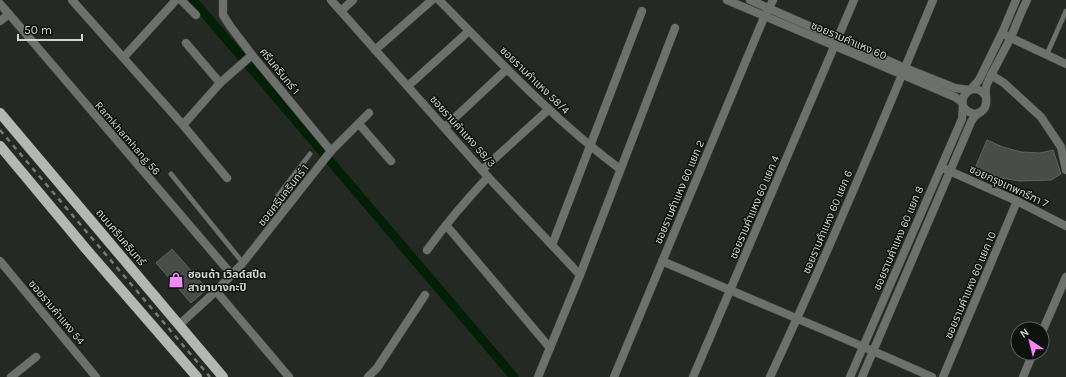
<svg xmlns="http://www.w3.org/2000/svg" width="1066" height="377" font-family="Karla,'Noto Sans Thai',sans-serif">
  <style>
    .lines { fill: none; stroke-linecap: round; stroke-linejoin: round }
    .canal { stroke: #032007; stroke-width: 9 }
    .building { fill: #484d48; stroke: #5d635d }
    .lane-casing { stroke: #404440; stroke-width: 5.5 }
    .street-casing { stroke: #404440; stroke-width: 9 }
    .primary-casing { stroke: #404440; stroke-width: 11 }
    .lane { stroke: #6d706d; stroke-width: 4.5 }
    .street { stroke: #6d706d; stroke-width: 8 }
    .primary { stroke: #b3b8b3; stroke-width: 10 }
    .rail { stroke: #767a76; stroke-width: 2.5; stroke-dasharray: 5 5; stroke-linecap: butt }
    .labels { text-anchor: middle; stroke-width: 3; stroke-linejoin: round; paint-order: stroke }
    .street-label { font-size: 11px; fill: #d0d3d0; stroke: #0f110f }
    .poi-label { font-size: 11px; font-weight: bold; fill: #d0d3d0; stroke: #0f110f; text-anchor: start }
  </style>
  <rect width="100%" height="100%" fill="#242924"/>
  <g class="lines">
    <polyline class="canal" points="193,0 514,377"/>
  </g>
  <g class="building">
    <polygon points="987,140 1003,147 1021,152 1040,153 1053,150 1061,174 1051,180 1020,181 996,177 975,168"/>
    <polygon points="172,249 207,289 191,303 156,263"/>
  </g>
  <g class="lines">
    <g class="lane-casing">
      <g id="lane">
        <polyline points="1047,54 1066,11"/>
        <polyline points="171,174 243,263"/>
        <polyline points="286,209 277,200 277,197 310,154"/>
      </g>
    </g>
    <g class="street-casing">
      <g id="street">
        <polyline points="72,0 183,125 227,178"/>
        <polyline points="181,0 196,15"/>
        <polyline points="223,0 223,15 230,26 252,55 331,151"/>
        <polyline points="331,0 488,177 580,275"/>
        <path d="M439,0C497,59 554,120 620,169"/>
        <polyline points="727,0 955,97 962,102"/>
        <polyline points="750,0 905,68 955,88 969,90"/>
        <polyline points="0,4 9,14 0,21"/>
        <polyline points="341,11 353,0"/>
        <polyline points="9,14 232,275"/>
        <polyline points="1007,36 1066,64"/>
        <polyline points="186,43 220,83"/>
        <polyline points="375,50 432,0"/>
        <polyline points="124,57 176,0"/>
        <polyline points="991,75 1004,83 1041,117 1061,147 1066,170"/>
        <polyline points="408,86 469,31"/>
        <polyline points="971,89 979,80 1003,31 1016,0"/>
        <path d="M985,95C976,83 960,91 963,106C967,113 977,117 983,110C990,103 983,92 987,84C994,68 1003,53 1011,37C1016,25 1021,12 1027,0"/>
        <polyline points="359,124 391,161"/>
        <polyline points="183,125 220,83 252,55"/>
        <polyline points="445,127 507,69"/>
        <polyline points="945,169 1017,201 1066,226"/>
        <polyline points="482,170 548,110"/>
        <polyline points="446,225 550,348"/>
        <polyline points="552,245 642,11"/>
        <path d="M427,250C446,224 466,200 488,177"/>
        <polyline points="0,261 96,377"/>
        <path d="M662,261C752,300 843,337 932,377"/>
        <polyline points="216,291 289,377"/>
        <polyline points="179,325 216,291 241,265 331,151 369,113"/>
        <polyline points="1042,332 1066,277"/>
        <polyline points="11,377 36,357"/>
        <polyline points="368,377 377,368 425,295"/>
        <polyline points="538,377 580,275 675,28"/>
        <polyline points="614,377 765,15 769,9 773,0"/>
        <polyline points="693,377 854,0"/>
        <path d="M770,377C828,253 881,126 933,0"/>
        <polyline points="850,377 962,119 963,106"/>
        <polyline points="862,377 971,122 974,117 980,112"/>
        <polyline points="943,377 1017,201"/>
        <polyline points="1023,377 1033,353"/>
      </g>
    </g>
    <g class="primary-casing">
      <g id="primary">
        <polyline points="0,113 223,377"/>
        <polyline points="0,146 86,249 197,377"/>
      </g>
    </g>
    <use href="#lane" class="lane"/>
    <use href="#street" class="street"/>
    <use href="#primary" class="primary"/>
    <polyline class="rail" points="0,130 210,377"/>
  </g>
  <defs>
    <g id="shop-bare" transform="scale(1.2)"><path d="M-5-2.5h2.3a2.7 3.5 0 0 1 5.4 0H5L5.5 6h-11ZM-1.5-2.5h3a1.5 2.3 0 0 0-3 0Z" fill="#f18af4" stroke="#0f110f" stroke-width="2.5" paint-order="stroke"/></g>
  </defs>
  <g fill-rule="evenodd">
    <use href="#shop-bare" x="176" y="280"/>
  </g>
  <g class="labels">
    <g class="street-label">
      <text transform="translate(849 40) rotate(23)" y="4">ซอยรามคำแหง 60</text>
      <text transform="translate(280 71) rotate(51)" y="4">ศรีนครินทร์ 1</text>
      <text transform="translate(535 80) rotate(44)" y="4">ซอยรามคำแหง 58/4</text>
      <text transform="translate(463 131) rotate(48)" y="4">ซอยรามคำแหง 58/3</text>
      <text transform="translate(128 138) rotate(49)" y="4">Ramkhamhang 56</text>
      <text transform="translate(1009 186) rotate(25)" y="4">ซอยกรุงเทพกรีฑา 7</text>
      <text transform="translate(679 192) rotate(-67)" y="4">ซอยรามคำแหง 60 แยก 2</text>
      <text transform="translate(283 195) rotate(-52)" y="4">ซอยศรีนครินทร์ 1</text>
      <text transform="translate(754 207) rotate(-67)" y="4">ซอยรามคำแหง 60 แยก 4</text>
      <text transform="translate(827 222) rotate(-67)" y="4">ซอยรามคำแหง 60 แยก 6</text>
      <text transform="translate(121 237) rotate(50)" y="4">ถนนศรีนครินทร์</text>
      <text transform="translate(898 238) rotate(-67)" y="4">ซอยรามคำแหง 60 แยก 8</text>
      <text transform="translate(970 285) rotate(-67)" y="4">ซอยรามคำแหง 60 แยก 10</text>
      <text transform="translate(57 312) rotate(50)" y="4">ซอยรามคำแหง 54</text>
    </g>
    <g class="poi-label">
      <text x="188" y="278">ฮอนด้า เวิลด์สปีด<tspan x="188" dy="13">สาขาบางกะปิ</tspan></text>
    </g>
  </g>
  <g transform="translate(1030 341) rotate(325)"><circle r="19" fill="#0f110f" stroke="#5c5f5c"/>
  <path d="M0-3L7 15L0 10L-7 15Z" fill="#f18af4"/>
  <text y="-6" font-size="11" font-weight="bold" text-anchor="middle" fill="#d0d3d0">N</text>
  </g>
  <path d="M18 34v6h64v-6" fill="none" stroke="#d0d3d0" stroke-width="2"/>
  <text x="24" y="34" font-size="12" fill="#d0d3d0" stroke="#0f110f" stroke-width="3" paint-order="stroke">50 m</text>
</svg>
